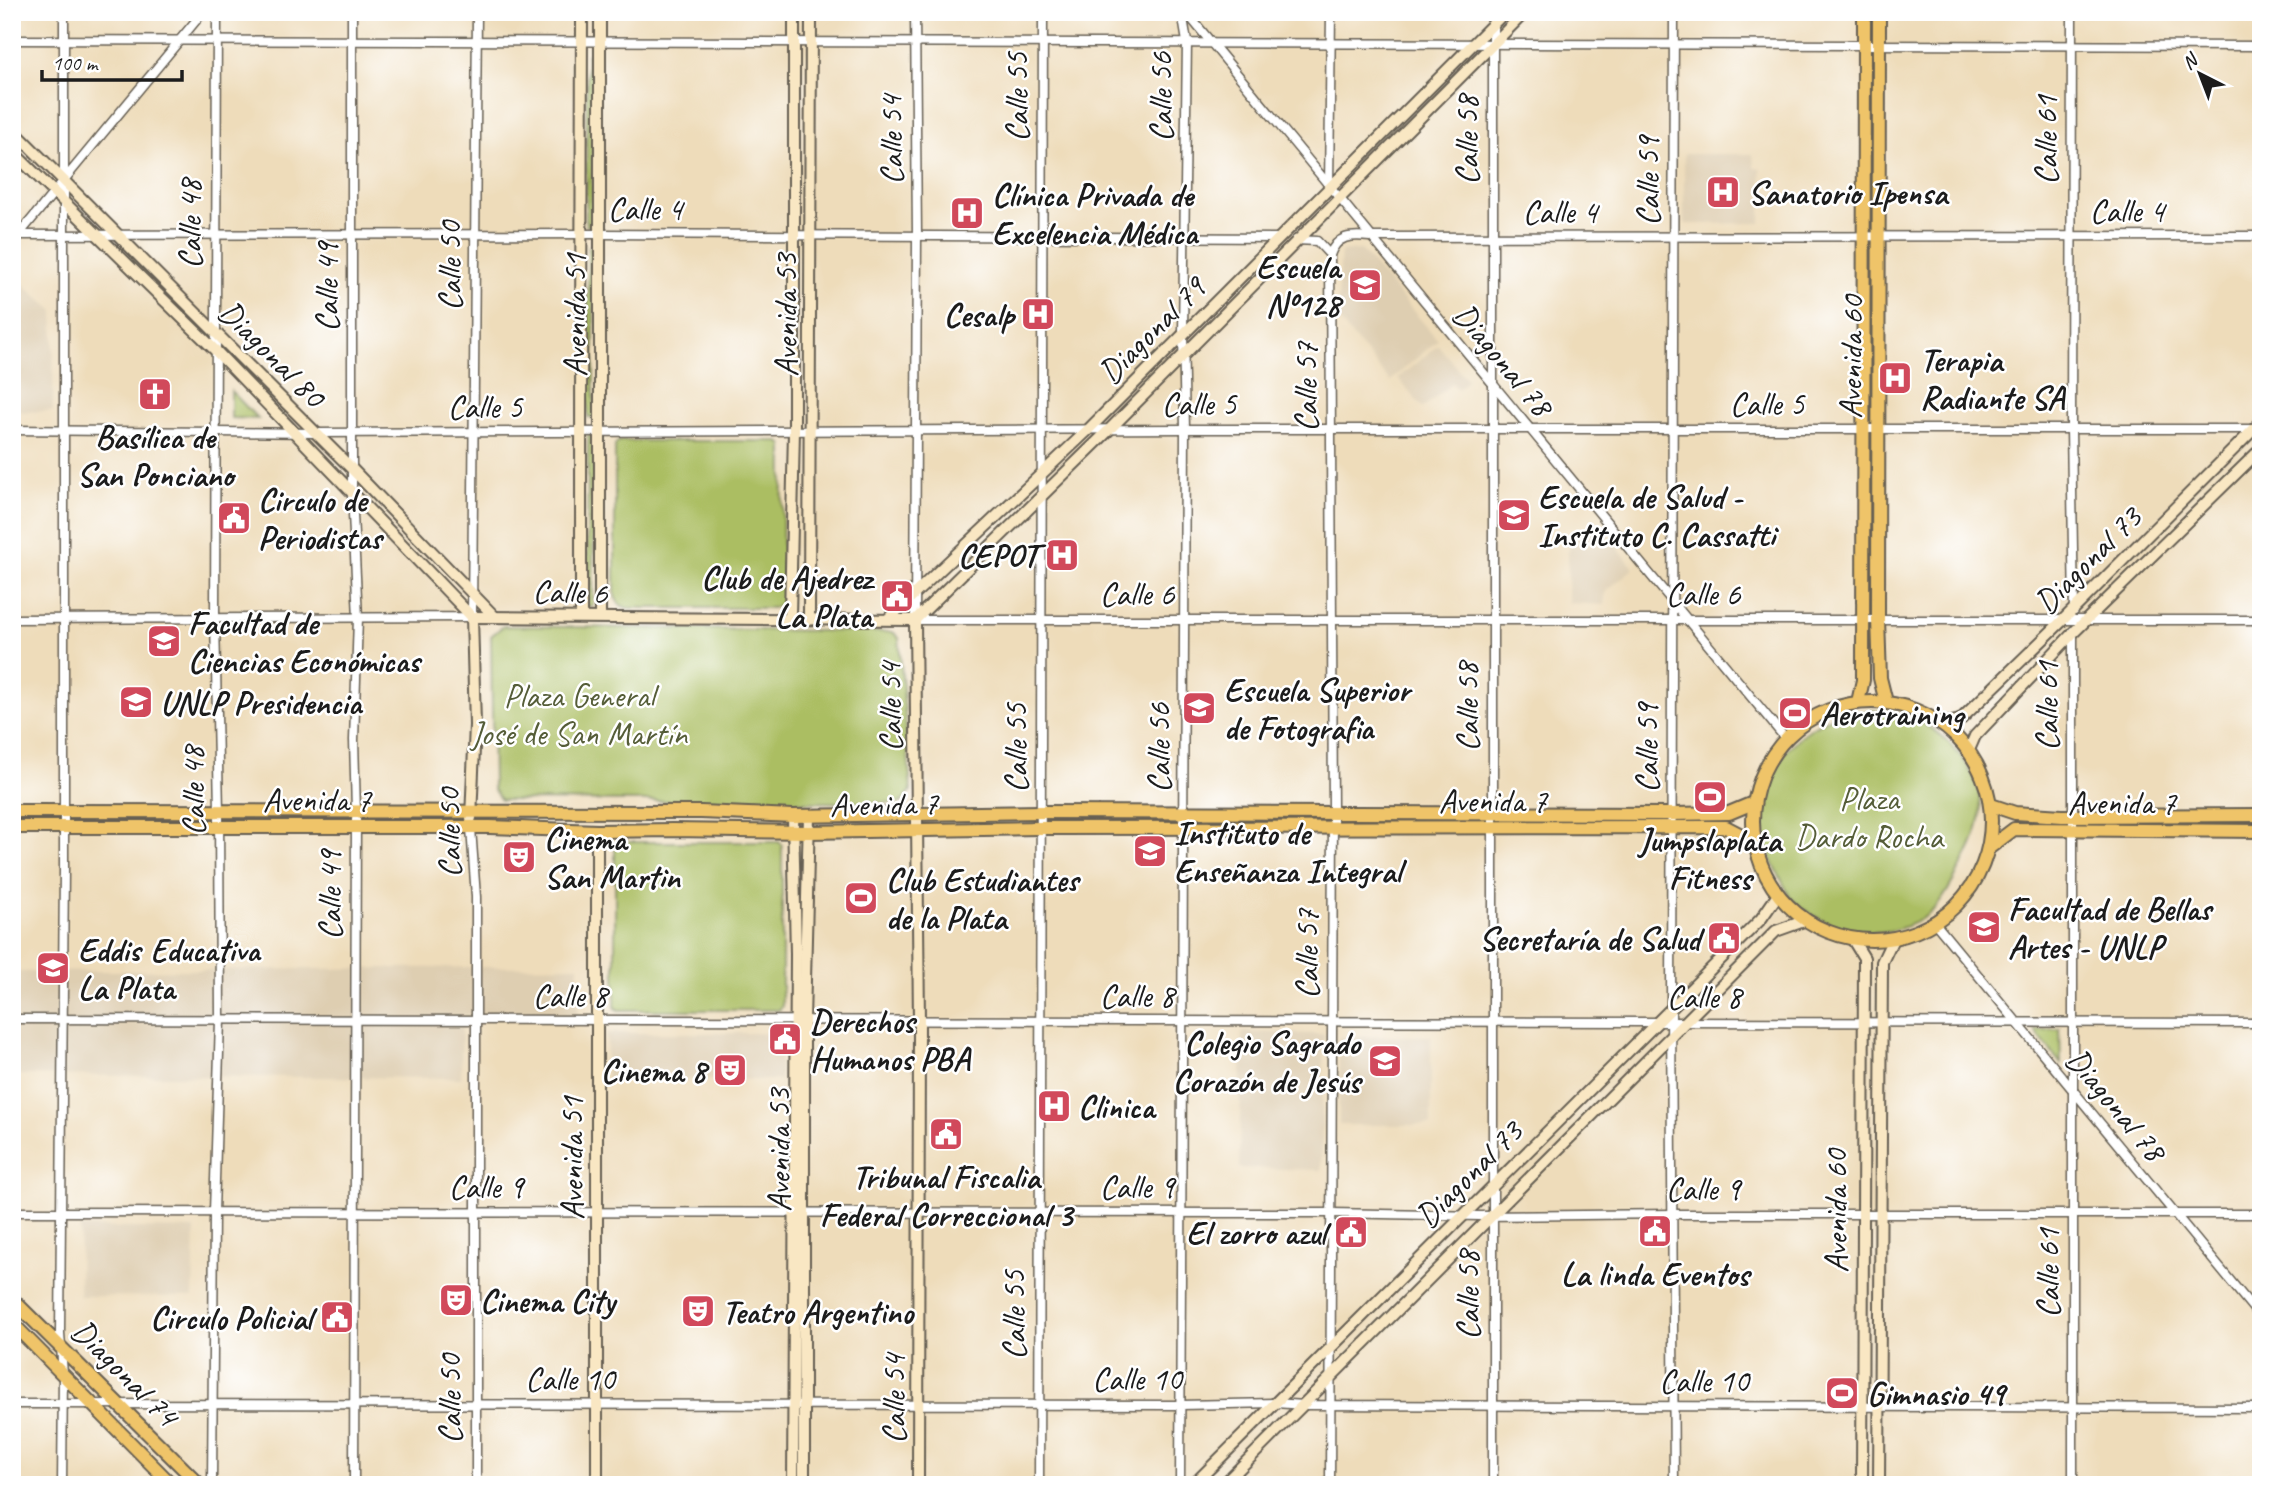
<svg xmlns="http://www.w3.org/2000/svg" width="2273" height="1497" font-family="Caveat,sans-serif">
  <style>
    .built { fill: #deceb1 }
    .green { fill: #abbe62; stroke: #646d3f; stroke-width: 2 }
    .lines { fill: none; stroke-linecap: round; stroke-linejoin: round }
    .street-casing { stroke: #665f53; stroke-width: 11 }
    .secondary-casing { stroke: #665f53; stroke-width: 14 }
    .primary-casing { stroke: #665f53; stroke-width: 16 }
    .street { stroke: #fff; stroke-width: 8 }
    .secondary { stroke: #f9e7c3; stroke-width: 10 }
    .primary { stroke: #efc469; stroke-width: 12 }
    .labels { text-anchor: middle; stroke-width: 5; stroke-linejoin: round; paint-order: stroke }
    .street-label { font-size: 33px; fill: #1c1c1c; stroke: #fff }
    .poi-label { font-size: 33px; font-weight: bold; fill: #1c1c1c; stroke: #fff; text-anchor: start }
    .park-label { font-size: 33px; fill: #555d38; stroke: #fff }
  </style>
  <rect width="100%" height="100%" fill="#fff"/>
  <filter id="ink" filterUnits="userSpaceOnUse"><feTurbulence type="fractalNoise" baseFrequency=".0143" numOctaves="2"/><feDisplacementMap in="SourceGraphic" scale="14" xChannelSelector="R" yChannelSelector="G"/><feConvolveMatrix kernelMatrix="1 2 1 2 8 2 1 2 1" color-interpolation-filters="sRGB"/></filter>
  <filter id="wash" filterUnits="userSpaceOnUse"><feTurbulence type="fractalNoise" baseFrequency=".00686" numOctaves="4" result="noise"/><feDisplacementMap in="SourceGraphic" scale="28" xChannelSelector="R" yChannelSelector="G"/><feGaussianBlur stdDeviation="1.57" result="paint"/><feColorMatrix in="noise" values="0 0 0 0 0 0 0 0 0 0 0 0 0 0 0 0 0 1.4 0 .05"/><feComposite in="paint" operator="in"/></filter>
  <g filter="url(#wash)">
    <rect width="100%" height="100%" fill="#eedcba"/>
    <g class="built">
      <polygon points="1684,154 1753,154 1754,167 1761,168 1761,223 1687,224 1684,221"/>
      <polygon points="1361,250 1438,340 1390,381 1337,318 1341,252"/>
      <polygon points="13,275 54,311 53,411 12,412"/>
      <polygon points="1438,345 1467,380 1458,389 1452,383 1423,408 1398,378"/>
      <polygon points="1596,522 1634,568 1606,591 1604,605 1568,603 1568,545"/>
      <polygon points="578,966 578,1017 462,1015 461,1078 12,1075 12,972"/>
      <polygon points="1242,1032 1324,1034 1321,1170 1239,1168"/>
      <polygon points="607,1033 781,1033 780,1080 606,1079"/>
      <polygon points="1431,1036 1431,1125 1339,1125 1339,1037"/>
      <polygon points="80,1227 195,1229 193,1297 79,1296"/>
    </g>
    <g class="green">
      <polygon points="587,55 593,55 592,226 586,226"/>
      <polygon points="588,247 594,247 594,418 588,417"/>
      <polygon points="231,391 258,419 231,418"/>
      <polygon points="588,435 594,435 593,606 587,606"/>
      <polygon points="619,441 778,441 783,445 782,600 779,605 773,608 627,608 620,605 615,597 615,445"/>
      <polygon points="503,626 893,632 899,638 911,791 901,803 501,800 493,789 491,636"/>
      <path d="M1873,710C1885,712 1899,713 1910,717C1950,734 1989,778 1979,825C1975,841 1968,855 1960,869C1951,884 1941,906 1926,916C1883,945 1825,932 1790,897C1782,880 1762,845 1760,828C1755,781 1792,730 1836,716C1848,713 1861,712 1873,710Z"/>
      <polygon points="618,842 779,842 782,845 782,1007 779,1010 618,1010 615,1007 615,845"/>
      <polygon points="2060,1029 2061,1064 2034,1030"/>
    </g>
  </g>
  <g filter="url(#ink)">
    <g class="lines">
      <g class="street-casing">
        <g id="street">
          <polyline points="352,12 352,493 358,618 354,740 356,811 354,1485"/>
          <path d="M915,12L917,236L915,620C1363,620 1812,621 2261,620"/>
          <polyline points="1186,12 1785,738"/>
          <polyline points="1493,12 1493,1485"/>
          <polyline points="2072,12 2071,429 2074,611"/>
          <polyline points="12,40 2261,46"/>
          <polyline points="1329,187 1331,12"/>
          <polyline points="12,235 600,234 1277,238"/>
          <polyline points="1296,240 1317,241 1330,255"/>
          <polyline points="12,243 203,12"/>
          <polyline points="12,430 317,433 1185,429 2256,429"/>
          <polyline points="12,619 472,617 477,12"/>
          <polyline points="2073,631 2073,1485"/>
          <polyline points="471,828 476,897 476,1485"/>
          <polyline points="1935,923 2261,1318"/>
          <polyline points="12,1019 2261,1023"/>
          <polyline points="12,1212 1332,1213 1480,1216 1673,1214 2261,1214"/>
          <polyline points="12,1404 1182,1405 1275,1403 1304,1405 2261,1408"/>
          <polyline points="62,1485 63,1374 60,1333 64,868 64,12"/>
          <polyline points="212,1485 214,1212 220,1020 219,811 215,619 217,12"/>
          <polyline points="1039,1485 1043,12"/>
          <polyline points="1180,1485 1185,429 1183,333 1187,42 1182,12"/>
          <path d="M1330,1485L1333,813L1330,255C1337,235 1351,235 1370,237L2261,236"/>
          <polyline points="1674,1485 1671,1007 1674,12"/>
        </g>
      </g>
      <g class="secondary-casing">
        <g id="secondary">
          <polyline points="600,12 600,617"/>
          <polyline points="12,129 352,469 494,616"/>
          <polyline points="12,151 215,350 472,617"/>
          <polyline points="472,617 915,620"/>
          <path d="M581,617C582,415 580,214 582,12"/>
          <polyline points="790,617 794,430 794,12"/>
          <polyline points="809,617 811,12"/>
          <polyline points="889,618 1088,430 1505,12"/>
          <polyline points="915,620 919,1021 918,1485"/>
          <polyline points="915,620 1109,430 1525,12"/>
          <polyline points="1943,724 1960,720 2062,621 2261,422"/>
          <polyline points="1969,750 1975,736 2072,634 2261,449"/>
          <polyline points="471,818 475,725 472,617"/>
          <polyline points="1853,940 1864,958 1862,1485"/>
          <polyline points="597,1485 597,831"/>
          <polyline points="793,1485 796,954 793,816"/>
          <polyline points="804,1485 804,1021 809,815"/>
          <polyline points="1193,1485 1761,919 1777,896"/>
          <polyline points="1223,1485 1776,931 1804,921"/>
          <polyline points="1879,1485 1882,962 1893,939"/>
        </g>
      </g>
      <g class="primary-casing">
        <g id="primary">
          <polyline points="1879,12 1878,619 1880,678 1886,702"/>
          <circle cx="1872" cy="821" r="119"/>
          <polyline points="1858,702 1863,680 1864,12"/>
          <polyline points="1991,805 2015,813 2062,816 2261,815"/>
          <polyline points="12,811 701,812 793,816 1041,812 1672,814 1729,813 1753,803"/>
          <polyline points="12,827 490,827 597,831 673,830 809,832 1041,828 1726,827 1753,841"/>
          <polyline points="1989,848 2014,829 2261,831"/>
          <polyline points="12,1299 200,1485"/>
          <polyline points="12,1323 172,1485"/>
        </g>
      </g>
      <use href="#street" class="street"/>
      <use href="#secondary" class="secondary"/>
      <use href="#primary" class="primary"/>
    </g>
  </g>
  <defs>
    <g id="hospital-square" transform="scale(1.75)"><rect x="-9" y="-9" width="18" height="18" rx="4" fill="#d1495b" stroke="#fff"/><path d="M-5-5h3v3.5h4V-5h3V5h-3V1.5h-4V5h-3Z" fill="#fff"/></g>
    <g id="school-square" transform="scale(1.75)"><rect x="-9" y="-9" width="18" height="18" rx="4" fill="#d1495b" stroke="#fff"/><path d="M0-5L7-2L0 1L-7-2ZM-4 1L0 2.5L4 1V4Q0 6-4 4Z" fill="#fff"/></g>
    <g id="church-square" transform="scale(1.75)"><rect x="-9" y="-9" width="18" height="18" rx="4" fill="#d1495b" stroke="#fff"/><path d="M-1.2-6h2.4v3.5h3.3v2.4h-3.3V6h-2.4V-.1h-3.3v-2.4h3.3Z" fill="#fff"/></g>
    <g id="university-square" transform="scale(1.75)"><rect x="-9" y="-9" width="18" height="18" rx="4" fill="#d1495b" stroke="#fff"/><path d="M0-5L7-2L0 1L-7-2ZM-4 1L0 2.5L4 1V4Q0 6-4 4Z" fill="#fff"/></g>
    <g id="civic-square" transform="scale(1.75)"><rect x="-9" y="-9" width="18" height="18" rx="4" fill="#d1495b" stroke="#fff"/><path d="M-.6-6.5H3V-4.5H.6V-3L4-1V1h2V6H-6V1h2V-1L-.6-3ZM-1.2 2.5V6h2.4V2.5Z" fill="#fff"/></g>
    <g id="stadium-square" transform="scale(1.75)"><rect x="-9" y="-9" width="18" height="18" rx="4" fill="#d1495b" stroke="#fff"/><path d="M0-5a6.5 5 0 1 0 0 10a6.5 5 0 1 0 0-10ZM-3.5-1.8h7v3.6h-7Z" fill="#fff"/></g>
    <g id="theatre-square" transform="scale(1.75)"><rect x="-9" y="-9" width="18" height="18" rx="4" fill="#d1495b" stroke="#fff"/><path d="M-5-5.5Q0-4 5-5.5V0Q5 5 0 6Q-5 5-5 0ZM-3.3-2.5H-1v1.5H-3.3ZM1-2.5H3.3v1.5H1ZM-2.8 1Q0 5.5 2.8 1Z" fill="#fff"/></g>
  </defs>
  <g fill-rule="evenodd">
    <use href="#hospital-square" x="1723" y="192"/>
    <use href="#hospital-square" x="967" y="213"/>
    <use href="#school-square" x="1365" y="285"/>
    <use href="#hospital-square" x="1038" y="314"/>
    <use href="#hospital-square" x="1895" y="378"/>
    <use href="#church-square" x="155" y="394"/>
    <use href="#university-square" x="1514" y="515"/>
    <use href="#civic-square" x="234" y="518"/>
    <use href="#hospital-square" x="1062" y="555"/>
    <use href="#civic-square" x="897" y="596"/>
    <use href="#university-square" x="164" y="641"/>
    <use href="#university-square" x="136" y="702"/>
    <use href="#university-square" x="1199" y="708"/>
    <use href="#stadium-square" x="1795" y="713"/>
    <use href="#stadium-square" x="1710" y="797"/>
    <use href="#university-square" x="1150" y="851"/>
    <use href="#theatre-square" x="519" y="857"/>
    <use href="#stadium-square" x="861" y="898"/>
    <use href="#university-square" x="1984" y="927"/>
    <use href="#civic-square" x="1724" y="938"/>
    <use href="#university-square" x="53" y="968"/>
    <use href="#civic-square" x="785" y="1039"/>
    <use href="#school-square" x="1385" y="1061"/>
    <use href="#theatre-square" x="730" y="1070"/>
    <use href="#hospital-square" x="1054" y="1106"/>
    <use href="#civic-square" x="946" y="1134"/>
    <use href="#civic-square" x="1655" y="1231"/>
    <use href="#civic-square" x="1351" y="1232"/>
    <use href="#theatre-square" x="456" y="1300"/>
    <use href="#theatre-square" x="698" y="1311"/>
    <use href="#civic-square" x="337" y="1317"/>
    <use href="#stadium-square" x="1842" y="1393"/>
  </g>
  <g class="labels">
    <g class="street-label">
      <text transform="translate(1016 97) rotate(-90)" y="12">Calle 55</text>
      <text transform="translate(1160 97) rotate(-90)" y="12">Calle 56</text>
      <text transform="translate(890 140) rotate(-91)" y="12">Calle 54</text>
      <text transform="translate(1466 140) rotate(-90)" y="12">Calle 58</text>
      <text transform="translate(2045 140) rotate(-90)" y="12">Calle 61</text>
      <text transform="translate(1647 181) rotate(-90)" y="12">Calle 59</text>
      <text x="645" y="220">Calle 4</text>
      <text x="2127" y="222">Calle 4</text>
      <text x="1560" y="223">Calle 4</text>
      <text transform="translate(189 224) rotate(-90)" y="12">Calle 48</text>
      <text transform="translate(449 266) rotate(-90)" y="12">Calle 50</text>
      <text transform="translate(326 287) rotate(-90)" y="12">Calle 49</text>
      <text transform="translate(574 315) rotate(-90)" y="12">Avenida 51</text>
      <text transform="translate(785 315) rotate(-90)" y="12">Avenida 53</text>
      <text transform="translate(1151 329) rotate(-45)" y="12">Diagonal 79</text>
      <text transform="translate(273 353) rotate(45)" y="12">Diagonal 80</text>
      <text transform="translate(1850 357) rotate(-89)" y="12">Avenida 60</text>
      <text transform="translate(1504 359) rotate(50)" y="12">Diagonal 78</text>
      <text transform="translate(1305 387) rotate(-90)" y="12">Calle 57</text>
      <text x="1199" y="415">Calle 5</text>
      <text x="1767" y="415">Calle 5</text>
      <text x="485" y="418">Calle 5</text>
      <text transform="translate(2087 559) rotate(-45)" y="12">Diagonal 73</text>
      <text transform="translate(570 591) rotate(1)" y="12">Calle 6</text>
      <text x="1137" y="605">Calle 6</text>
      <text x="1703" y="605">Calle 6</text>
      <text transform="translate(2046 706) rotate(-90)" y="12">Calle 61</text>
      <text transform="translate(889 707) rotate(-91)" y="12">Calle 54</text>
      <text transform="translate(1466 707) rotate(-91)" y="12">Calle 58</text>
      <text transform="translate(1015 748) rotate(-90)" y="12">Calle 55</text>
      <text transform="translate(1158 748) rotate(-90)" y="12">Calle 56</text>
      <text transform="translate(1646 748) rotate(-90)" y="12">Calle 59</text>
      <text transform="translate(192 791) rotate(-91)" y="12">Calle 48</text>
      <text x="317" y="811">Avenida 7</text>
      <text x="1493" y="812">Avenida 7</text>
      <text x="2122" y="814">Avenida 7</text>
      <text transform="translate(884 803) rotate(-1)" y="12">Avenida 7</text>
      <text transform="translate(448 833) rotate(-91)" y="12">Calle 50</text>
      <text transform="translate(329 895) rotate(-90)" y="12">Calle 49</text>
      <text transform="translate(1306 954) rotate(-90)" y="12">Calle 57</text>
      <text x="570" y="1007">Calle 8</text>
      <text x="1137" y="1007">Calle 8</text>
      <text x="1704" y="1008">Calle 8</text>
      <text transform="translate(2117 1104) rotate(50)" y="12">Diagonal 78</text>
      <text transform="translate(778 1150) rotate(-90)" y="12">Avenida 53</text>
      <text transform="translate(571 1158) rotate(-90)" y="12">Avenida 51</text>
      <text transform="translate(1468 1173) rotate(-45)" y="12">Diagonal 73</text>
      <text x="486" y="1198">Calle 9</text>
      <text x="1137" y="1198">Calle 9</text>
      <text x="1703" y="1200">Calle 9</text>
      <text transform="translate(1835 1211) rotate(-90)" y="12">Avenida 60</text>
      <text transform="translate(2047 1273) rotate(-90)" y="12">Calle 61</text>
      <text transform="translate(1467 1295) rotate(-90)" y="12">Calle 58</text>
      <text transform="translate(1013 1315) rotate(-90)" y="12">Calle 55</text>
      <text transform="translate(126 1372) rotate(45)" y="12">Diagonal 74</text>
      <text x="570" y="1390">Calle 10</text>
      <text x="1137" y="1390">Calle 10</text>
      <text x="1704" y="1392">Calle 10</text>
      <text transform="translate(449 1399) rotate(-90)" y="12">Calle 50</text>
      <text transform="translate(893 1399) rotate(-90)" y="12">Calle 54</text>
    </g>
    <g class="poi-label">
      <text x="1748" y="204">Sanatorio Ipensa</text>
      <text x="992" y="206">Clínica Privada de<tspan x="992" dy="38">Excelencia Médica</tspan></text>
      <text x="1340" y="278" text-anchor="end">Escuela<tspan x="1340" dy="38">Nº128</tspan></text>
      <text x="1014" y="326" text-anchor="end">Cesalp</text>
      <text x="1920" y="371">Terapia<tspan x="1920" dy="38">Radiante SA</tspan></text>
      <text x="155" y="448" text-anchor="middle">Basílica de<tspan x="155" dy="38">San Ponciano</tspan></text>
      <text x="1538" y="508">Escuela de Salud -<tspan x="1538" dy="38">Instituto C. Cassatti</tspan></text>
      <text x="258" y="511">Circulo de<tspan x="258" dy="38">Periodistas</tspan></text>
      <text x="1038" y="567" text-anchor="end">CEPOT</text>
      <text x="872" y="589" text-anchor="end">Club de Ajedrez<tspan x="872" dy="38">La Plata</tspan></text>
      <text x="188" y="634">Facultad de<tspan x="188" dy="38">Ciencias Económicas</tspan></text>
      <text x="1224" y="701">Escuela Superior<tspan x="1224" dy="38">de Fotografia</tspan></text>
      <text x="160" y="714">UNLP Presidencia</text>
      <text x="1820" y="725">Aerotraining</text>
      <text x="1174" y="844">Instituto de<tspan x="1174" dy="38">Enseñanza Integral</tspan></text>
      <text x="544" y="850">Cinema<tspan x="544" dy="38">San Martin</tspan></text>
      <text x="1710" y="851" text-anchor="middle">Jumpslaplata<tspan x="1710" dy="38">Fitness</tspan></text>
      <text x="886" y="891">Club Estudiantes<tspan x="886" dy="38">de la Plata</tspan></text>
      <text x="2008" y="920">Facultad de Bellas<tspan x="2008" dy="38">Artes - UNLP</tspan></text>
      <text x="1700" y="950" text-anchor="end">Secretaría de Salud</text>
      <text x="78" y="961">Eddis Educativa<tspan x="78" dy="38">La Plata</tspan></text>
      <text x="810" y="1032">Derechos<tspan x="810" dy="38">Humanos PBA</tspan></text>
      <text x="1360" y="1054" text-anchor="end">Colegio Sagrado<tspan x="1360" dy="38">Corazón de Jesús</tspan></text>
      <text x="706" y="1082" text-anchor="end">Cinema 8</text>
      <text x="1078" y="1118">Clinica</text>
      <text x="946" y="1188" text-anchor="middle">Tribunal Fiscalia<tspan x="946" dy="38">Federal Correccional 3</tspan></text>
      <text x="1326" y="1244" text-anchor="end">El zorro azul</text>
      <text x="1655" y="1285" text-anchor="middle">La linda Eventos</text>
      <text x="480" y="1312">Cinema City</text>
      <text x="722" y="1323">Teatro Argentino</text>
      <text x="312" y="1329" text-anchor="end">Circulo Policial</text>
      <text x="1867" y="1405">Gimnasio 49</text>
    </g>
    <g class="park-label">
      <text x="579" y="707">Plaza General<tspan x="579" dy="38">José de San Martín</tspan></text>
      <text x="1869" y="810">Plaza<tspan x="1869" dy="38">Dardo Rocha</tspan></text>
    </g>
  </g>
  <rect width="2273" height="1497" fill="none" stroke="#fff" stroke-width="42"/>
  <g transform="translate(2200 74) rotate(318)" stroke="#ffffff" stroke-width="5" paint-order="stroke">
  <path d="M0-5L12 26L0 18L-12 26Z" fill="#1c1c1c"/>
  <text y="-10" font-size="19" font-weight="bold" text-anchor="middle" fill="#1c1c1c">N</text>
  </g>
  <path d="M42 70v10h140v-10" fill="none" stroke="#1c1c1c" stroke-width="3.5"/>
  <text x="52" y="70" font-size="21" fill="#1c1c1c" stroke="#ffffff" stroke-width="5" paint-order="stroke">100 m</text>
</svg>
